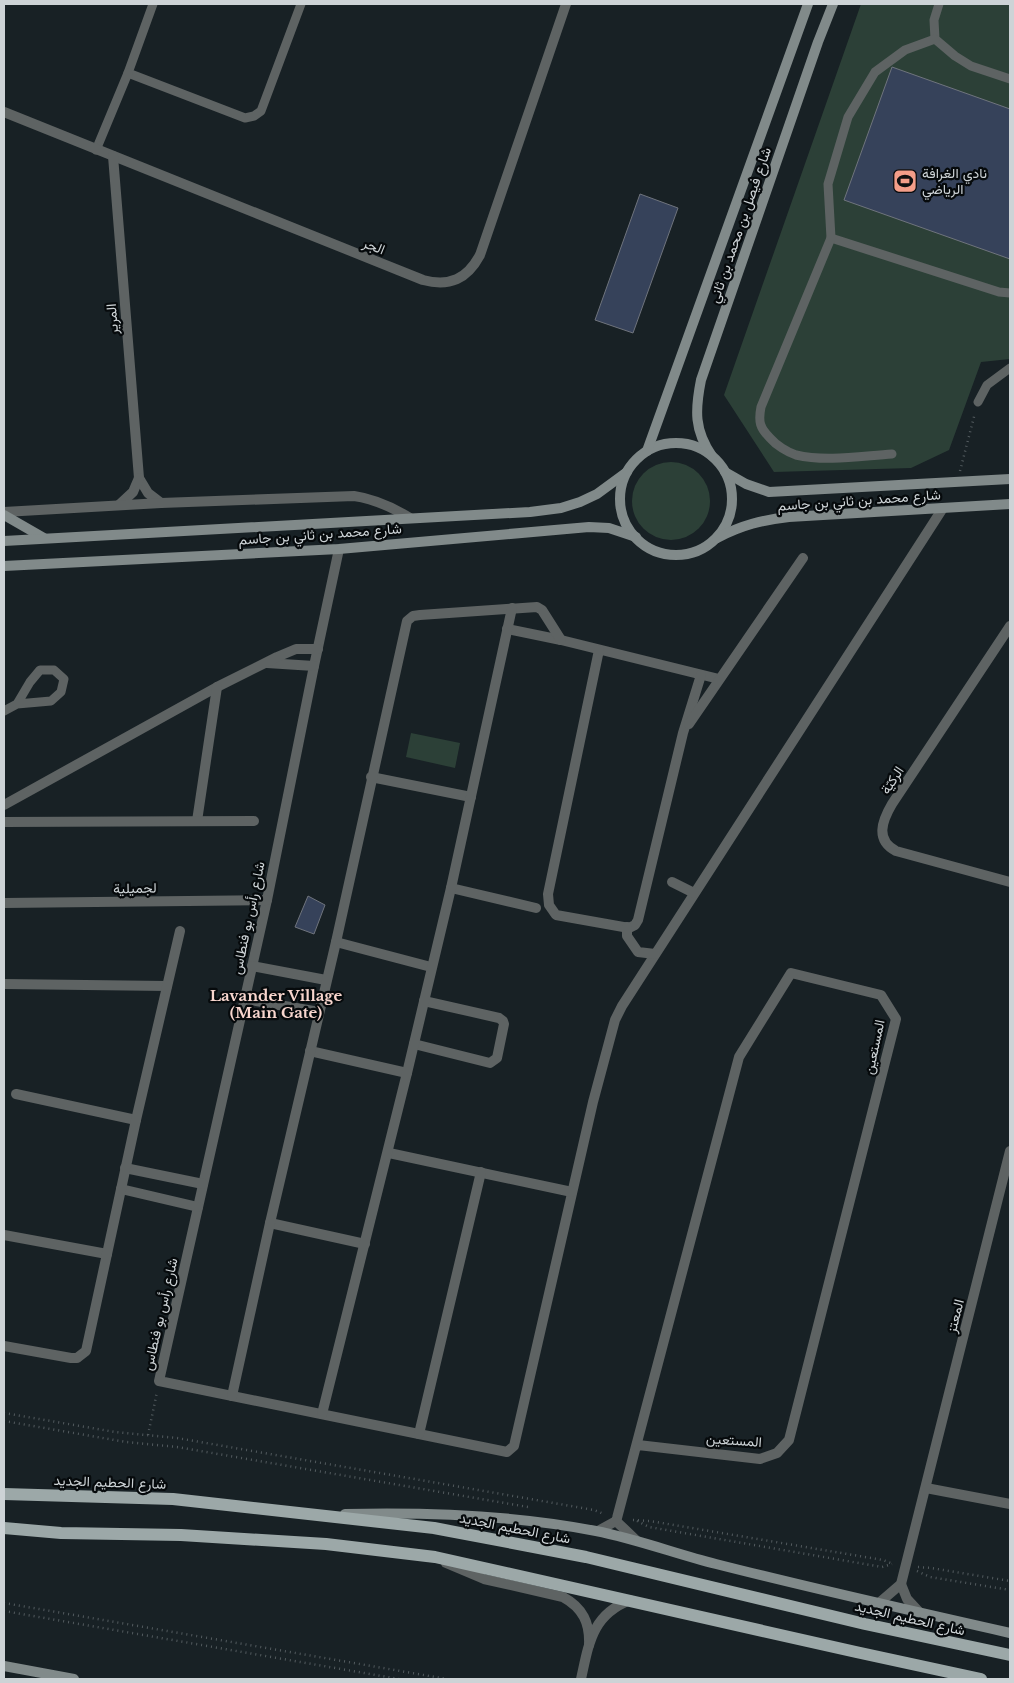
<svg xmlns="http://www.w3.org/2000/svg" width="1014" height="1683" font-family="'Libre Baskerville',Vazirmatn,serif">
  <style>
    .green { fill: #2c4037 }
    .building { fill: #36425a; stroke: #6f747d }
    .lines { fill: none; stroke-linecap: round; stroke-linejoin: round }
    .path { stroke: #535b5f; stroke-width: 2.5; stroke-dasharray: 1 4; stroke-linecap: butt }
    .lane { stroke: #5e6363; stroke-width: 9 }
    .street { stroke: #5e6363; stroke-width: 10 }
    .secondary { stroke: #818a8a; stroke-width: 10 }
    .primary { stroke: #9ca8a8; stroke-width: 12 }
    .labels { text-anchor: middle; stroke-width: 4.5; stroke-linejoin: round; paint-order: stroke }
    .poi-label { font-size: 14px; fill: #cdd3d6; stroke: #060a0c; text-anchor: start }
    .street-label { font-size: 14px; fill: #cdd3d6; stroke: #060a0c }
    .neighbourhood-label { font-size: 15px; font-weight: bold; fill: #f8d6ce; stroke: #060a0c }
  </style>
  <rect width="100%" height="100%" fill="#182125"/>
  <g class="green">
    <polygon points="861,4 1010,4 1010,359 981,362 949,450 911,468 774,472 724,395"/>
    <circle cx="671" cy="501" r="39"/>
    <polygon points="411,733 460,743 455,768 406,757"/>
  </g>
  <g class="building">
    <polygon points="892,67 1010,109 1010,259 844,200"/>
    <polygon points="640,194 678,208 633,333 595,320"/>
    <polygon points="308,896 325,905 314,934 295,927"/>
  </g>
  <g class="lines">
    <g class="path">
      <polyline points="960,471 975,413"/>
      <polyline points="4,1413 115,1432 177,1438 594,1510 604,1514"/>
      <polyline points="4,1421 126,1442 177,1447 528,1507"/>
      <polyline points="148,1435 157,1392"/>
      <polyline points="633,1520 650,1521 883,1560 893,1564"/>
      <polyline points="637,1521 649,1527 882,1567 892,1564"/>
      <polyline points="918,1567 931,1568 1010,1581"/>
      <polyline points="917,1571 930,1577 1010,1590"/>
      <polyline points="4,1603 447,1679"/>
      <polyline points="4,1611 399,1679"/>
    </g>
    <g class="lane">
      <polyline points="153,4 128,73 245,118 254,116 261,111 301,4"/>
      <polyline points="939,4 934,20 935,39 955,56 971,66 1010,79"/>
      <polyline points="96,150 128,73"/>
      <polyline points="831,238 999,292 1010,293"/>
      <polyline points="978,402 987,385 1010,368"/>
      <path d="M892,454C861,456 826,462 796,455C787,452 776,445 770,438C760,428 758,422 761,407L831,238L828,184L848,117L875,72L905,50L935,39"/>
      <polyline points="4,711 17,704 51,701 61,692 64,679 54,670 40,670 30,682 17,704"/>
    </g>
    <g class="street">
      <path d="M4,112L423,280C450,287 467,279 480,255L566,4"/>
      <polyline points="113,156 139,478 148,493 161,503"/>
      <polyline points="119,505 133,492 139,478"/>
      <path d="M4,512L161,503L354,496C375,499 392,507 410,518"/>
      <polyline points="339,549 314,666 267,900 159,1381 507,1452 514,1446 593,1102 615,1020 622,1006 943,508"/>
      <path d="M1010,626L892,804C882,821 875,840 896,851L1010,882"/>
      <polyline points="507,629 561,640 719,679"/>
      <polyline points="599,650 548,894 549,905 556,915 629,928 635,925 638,920 683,733 701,675"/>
      <polyline points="267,663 314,666"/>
      <polyline points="689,724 803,558"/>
      <polyline points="371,777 471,797"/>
      <polyline points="4,805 217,687 277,657 296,649 318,649"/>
      <polyline points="197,821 217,687"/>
      <polyline points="4,822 254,821"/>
      <polyline points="672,882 694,893"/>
      <polyline points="451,888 536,908"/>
      <polyline points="4,903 267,900"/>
      <polyline points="627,927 627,936 638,952 655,954"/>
      <polyline points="336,942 431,967"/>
      <polyline points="252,966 326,980"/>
      <polyline points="4,984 167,986"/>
      <polyline points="245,999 319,1012"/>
      <polyline points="414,1044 490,1063 497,1058 504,1024 503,1021 499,1018 424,1001"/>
      <polyline points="310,1051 407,1073"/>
      <polyline points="16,1094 136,1120"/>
      <polyline points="389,1153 572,1192"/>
      <polyline points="125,1168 203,1184"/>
      <polyline points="121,1189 198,1207"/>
      <polyline points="270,1223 365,1244"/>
      <polyline points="4,1235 107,1254"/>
      <polyline points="4,1346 71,1358 77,1358 86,1351 136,1120 180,931"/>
      <polyline points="232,1396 270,1223 336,942 407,621 413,616 420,615 537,607 542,610 561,640"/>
      <polyline points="322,1414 407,1073 451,888 512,608"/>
      <polyline points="419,1434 481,1172"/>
      <polyline points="926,1488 1010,1504"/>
      <polyline points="616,1521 636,1540"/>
      <polyline points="598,1531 616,1521 617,1518 739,1057 791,973 881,995 896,1019 789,1440 777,1453 760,1459 638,1445"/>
      <path d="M446,1563L484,1579L563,1597C583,1608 590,1623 589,1645"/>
      <polyline points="901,1584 907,1599 919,1612"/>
      <polyline points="879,1603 901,1584 1010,1151"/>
      <path d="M581,1679C589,1643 592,1615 630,1600"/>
    </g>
    <g class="secondary">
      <circle cx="676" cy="499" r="56"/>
      <polyline points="647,451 808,4"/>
      <path d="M712,456C694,430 695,410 701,380L818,42L833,4"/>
      <polyline points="725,472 746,484 769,492 1010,479"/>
      <polyline points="4,515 44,538"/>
      <path d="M717,538C742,525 762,520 789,517L1010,504"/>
      <polyline points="4,541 530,512 561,508 580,502 597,494 627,472"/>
      <polyline points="4,566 339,549 589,527 609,528 636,537"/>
      <path d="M345,1514C429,1512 514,1515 596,1531C637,1539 676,1554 716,1564C814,1589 912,1611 1010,1633"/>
      <polyline points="4,1666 74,1679"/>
    </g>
    <g class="primary">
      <polyline points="4,1494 173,1499 434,1528 586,1557 865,1624 1010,1655"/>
      <polyline points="4,1528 61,1533 181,1535 326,1544 435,1557 856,1652 981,1679"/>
    </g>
  </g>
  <defs>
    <g id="stadium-square" transform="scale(1.25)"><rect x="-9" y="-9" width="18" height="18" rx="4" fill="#f49e89" stroke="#060a0c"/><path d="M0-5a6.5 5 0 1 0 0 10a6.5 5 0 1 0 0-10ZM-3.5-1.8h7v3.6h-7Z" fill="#111"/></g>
  </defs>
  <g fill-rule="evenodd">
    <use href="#stadium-square" x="905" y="181"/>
  </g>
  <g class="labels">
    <g class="poi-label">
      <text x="922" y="178">نادي الغرافة<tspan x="922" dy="16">الرياضي</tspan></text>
    </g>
    <g class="street-label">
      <text transform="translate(740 225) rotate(-71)" y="5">شارع فيصل بن محمد بن ثاني</text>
      <text transform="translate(374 246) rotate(22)" y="5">الجر</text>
      <text transform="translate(112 319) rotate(-95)" y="5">المرير</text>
      <text transform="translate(859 500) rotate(-4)" y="5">شارع محمد بن ثاني بن جاسم</text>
      <text transform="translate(320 534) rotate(-4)" y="5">شارع محمد بن ثاني بن جاسم</text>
      <text transform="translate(892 780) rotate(-57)" y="5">الركيّة</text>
      <text transform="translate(135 888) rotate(-1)" y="5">لجميلية</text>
      <text transform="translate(248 918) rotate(-78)" y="5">شارع رأس بو فنطاس</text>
      <text transform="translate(874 1047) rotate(-78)" y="5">المستعين</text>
      <text transform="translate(160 1314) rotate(-77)" y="5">شارع رأس بو فنطاس</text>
      <text transform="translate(955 1316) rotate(-76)" y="5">المعتز</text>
      <text transform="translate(734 1440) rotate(4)" y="5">المستعين</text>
      <text transform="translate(110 1482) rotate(2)" y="5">شارع الحطيم الجديد</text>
      <text transform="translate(515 1528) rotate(11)" y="5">شارع الحطيم الجديد</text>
      <text transform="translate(910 1618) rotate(13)" y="5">شارع الحطيم الجديد</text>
    </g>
    <g class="neighbourhood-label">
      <text x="276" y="1001">Lavander Village<tspan x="276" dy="17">(Main Gate)</tspan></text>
    </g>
  </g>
  <rect width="1014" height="1683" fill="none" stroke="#cdd3d6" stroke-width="10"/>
</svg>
